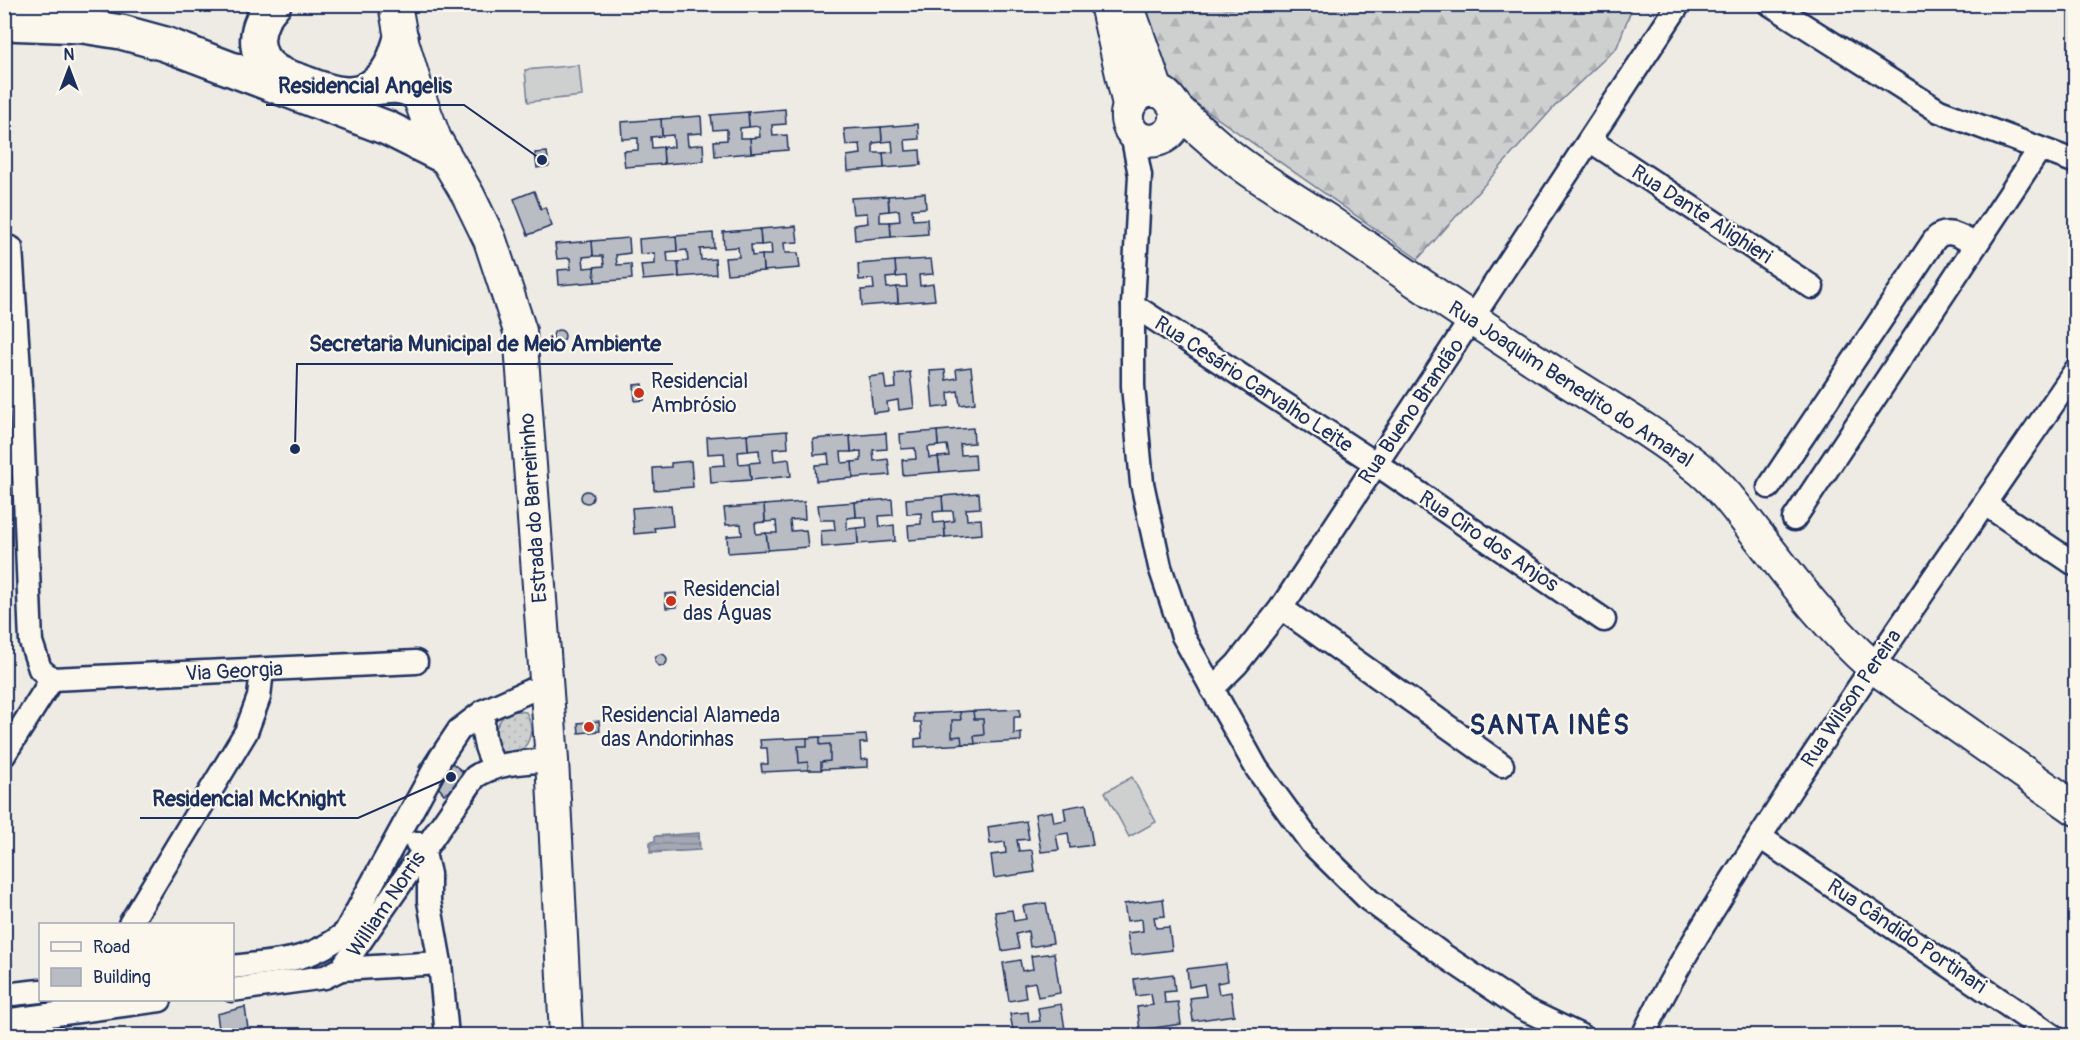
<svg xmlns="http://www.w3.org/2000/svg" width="2080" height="1040" font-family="Pangolin,sans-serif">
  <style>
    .forest { fill: url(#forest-firs); stroke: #747f96; stroke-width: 1.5 }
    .park { fill: url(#park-dots); stroke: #747f96; stroke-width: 1.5 }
    .pitch { fill: #cecfcf; stroke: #747f96; stroke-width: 1.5 }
    .water { fill: url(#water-rules); stroke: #6d7892; stroke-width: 1.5 }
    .building { fill: #b9bcc3; stroke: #1b2f5e; stroke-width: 1.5 }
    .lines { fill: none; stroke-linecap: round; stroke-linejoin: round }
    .street-casing { stroke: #1b2f5e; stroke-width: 27 }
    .secondary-casing { stroke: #1b2f5e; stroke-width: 36 }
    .highway-casing { stroke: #1b2f5e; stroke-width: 38 }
    .street { stroke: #fbf7ec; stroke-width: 22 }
    .secondary { stroke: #fbf7ec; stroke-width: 32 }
    .highway { stroke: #fbf7ec; stroke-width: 33 }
    .poi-dot { fill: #c8321e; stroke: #fbf7ec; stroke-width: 2 }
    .labels { text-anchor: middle; stroke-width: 4.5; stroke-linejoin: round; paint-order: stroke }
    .street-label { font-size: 21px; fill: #1b2f5e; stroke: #fbf7ec }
    .poi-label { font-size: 21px; fill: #1b2f5e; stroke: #fbf7ec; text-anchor: start }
    .district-label { font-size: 27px; font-weight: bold; letter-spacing: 1.5px; fill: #1b2f5e; stroke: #fbf7ec }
    .leader { fill: none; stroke: #1b2f5e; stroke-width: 2 }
    .callout-dot { fill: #1b2f5e; stroke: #fbf7ec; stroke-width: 2 }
    .callout-label { font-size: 22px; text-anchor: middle; font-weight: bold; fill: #1b2f5e; stroke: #fbf7ec; stroke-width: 4.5; stroke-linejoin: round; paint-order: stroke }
  </style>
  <defs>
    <pattern id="forest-firs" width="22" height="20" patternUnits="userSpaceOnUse" patternTransform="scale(1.5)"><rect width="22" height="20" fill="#cecfcf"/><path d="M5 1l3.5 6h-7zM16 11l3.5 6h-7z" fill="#b0b2b4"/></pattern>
    <pattern id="park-dots" width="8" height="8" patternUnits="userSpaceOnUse" patternTransform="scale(1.5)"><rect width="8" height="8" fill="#cecfcf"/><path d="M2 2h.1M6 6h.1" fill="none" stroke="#b0b2b4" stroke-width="1.8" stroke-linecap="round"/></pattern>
    <pattern id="water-rules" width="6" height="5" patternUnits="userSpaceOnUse" patternTransform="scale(1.5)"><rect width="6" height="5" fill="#a3a8b4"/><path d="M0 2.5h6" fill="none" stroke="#848996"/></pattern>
  </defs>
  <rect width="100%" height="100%" fill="#eeebe4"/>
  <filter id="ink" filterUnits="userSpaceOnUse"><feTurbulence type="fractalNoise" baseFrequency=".0167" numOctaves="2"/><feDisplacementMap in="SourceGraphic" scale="12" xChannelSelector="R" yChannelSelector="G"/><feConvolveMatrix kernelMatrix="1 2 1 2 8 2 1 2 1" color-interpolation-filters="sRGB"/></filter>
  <g filter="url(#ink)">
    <polygon class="forest" points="1141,5 1633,5 1617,47 1555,106 1418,259 1170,85"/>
    <path class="park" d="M517,711L526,712C538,733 526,760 499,754C492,736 493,727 507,712Z"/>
    <g class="pitch">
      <polygon points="579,65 582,96 528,102 525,70"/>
      <polygon points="1132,777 1156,822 1129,837 1105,792"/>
    </g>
    <polygon class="water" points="699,833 700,850 650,853 650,842 655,841 655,836"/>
    <g class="building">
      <polygon points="785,109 786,124 772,125 773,136 787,135 788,150 751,153 750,138 760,137 759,126 749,127 748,112"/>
      <polygon points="748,112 749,127 740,128 740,138 750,138 751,153 715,156 714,141 727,140 727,129 713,130 711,115"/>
      <polygon points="701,116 702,133 687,134 688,146 703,144 704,161 664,164 663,147 674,147 673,135 662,136 661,119"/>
      <polygon points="661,119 662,136 651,137 652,148 663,147 664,164 625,167 623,151 638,150 638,138 622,139 621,122"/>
      <polygon points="918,124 919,139 905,140 906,151 920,150 921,165 884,168 883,153 893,152 892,141 882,142 881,127"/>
      <polygon points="881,127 882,142 873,143 873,153 883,153 884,168 848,171 847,156 861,154 860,144 846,145 844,129"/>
      <polygon points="547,152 549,166 537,168 535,153"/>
      <polygon points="534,191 541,209 545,207 552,226 528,235 514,199"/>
      <polygon points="925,193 926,208 912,209 913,220 927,219 928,234 891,237 890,222 900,221 899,210 889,211 888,196"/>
      <polygon points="888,196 889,211 880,212 880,222 890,222 891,237 855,240 854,225 868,223 867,213 853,214 851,198"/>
      <polygon points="796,226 798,242 784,243 785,253 798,253 800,268 763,271 762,255 772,255 771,244 761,245 760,229"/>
      <polygon points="760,229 761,245 751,245 752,256 762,255 763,271 727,274 725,258 739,257 738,247 724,248 723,232"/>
      <polygon points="713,233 714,248 700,249 701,260 715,259 716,274 679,277 678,262 688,261 687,250 677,251 676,236"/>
      <polygon points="676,236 677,251 667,252 668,262 678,262 679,277 643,280 641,265 655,264 655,253 640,254 639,239"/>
      <polygon points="629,238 630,253 616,255 617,265 631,264 632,279 595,282 594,267 604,266 603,256 593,256 592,241"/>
      <polygon points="592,241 593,256 583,257 584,268 594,267 595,282 559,285 558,270 571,269 570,258 557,259 555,244"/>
      <polygon points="931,259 933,274 919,275 920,286 933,284 935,300 898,303 897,287 907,287 906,276 896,277 895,261"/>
      <polygon points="895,261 896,277 886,278 887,288 897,287 898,303 862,306 861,290 874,289 873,279 859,280 858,264"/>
      <circle cx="559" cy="336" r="6"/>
      <polygon points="971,367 975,403 960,405 958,391 948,393 949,406 933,408 930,371 945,370 946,380 957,378 956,369"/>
      <polygon points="910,372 914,408 899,410 898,400 887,402 888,411 873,413 869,377 884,375 886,389 896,388 895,374"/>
      <polygon points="643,384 644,400 635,401 634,385"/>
      <polygon points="973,428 974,443 960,444 961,455 975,454 976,469 940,472 938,457 949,456 947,445 938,446 937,431"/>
      <polygon points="787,431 788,448 773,449 774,461 789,459 791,476 751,480 749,463 760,462 759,450 748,451 747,434"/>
      <polygon points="937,431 938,446 928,447 929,458 938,457 940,472 903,475 902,460 916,459 915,448 901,449 900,434"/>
      <polygon points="886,433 887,449 873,450 874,461 888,459 890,475 853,478 852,462 861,461 861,451 851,452 850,436"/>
      <polygon points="747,434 748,451 738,452 739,464 749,463 751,480 711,483 710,466 725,465 724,453 708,454 707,437"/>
      <polygon points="850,436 851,452 841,452 842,463 852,462 853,478 816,481 815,465 829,464 828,454 814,455 813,439"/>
      <polygon points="691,461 693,487 654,490 653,468 671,467 671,463"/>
      <circle cx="587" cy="497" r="6"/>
      <polygon points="979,493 980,508 966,509 967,520 981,519 982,534 945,537 944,522 954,521 953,511 943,511 942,496"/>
      <polygon points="942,496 943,511 933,512 934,523 944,522 945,537 909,540 908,525 921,524 921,513 907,514 906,499"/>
      <polygon points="892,499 893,515 879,516 880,527 894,525 895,541 858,544 857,528 867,527 866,517 856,517 855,502"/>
      <polygon points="804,502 805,519 790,520 791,531 806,530 808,547 768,550 766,533 777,533 776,521 765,522 764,505"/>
      <polygon points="855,502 856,517 847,518 847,529 857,528 858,544 822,547 821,531 835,530 834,520 820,520 818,505"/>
      <polygon points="671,505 673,526 654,528 655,532 634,534 632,508"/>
      <polygon points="764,505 765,522 755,523 756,534 766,533 768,550 728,553 727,536 742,535 741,524 726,525 724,508"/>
      <polygon points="676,593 677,607 666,608 665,594"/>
      <circle cx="661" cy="660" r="6"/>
      <polygon points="1020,709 1020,717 1014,717 1014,734 1021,733 1021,741 915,747 915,739 922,738 921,722 914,722 914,714"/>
      <polygon points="973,711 974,719 983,719 984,735 974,736 975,744 962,744 961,736 952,737 952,720 961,720 960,712"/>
      <polygon points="599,721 600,731 579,733 578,723"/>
      <polygon points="866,735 867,743 860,743 861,760 868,759 868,767 762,772 761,764 768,764 767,748 761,748 760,740"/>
      <polygon points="820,737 820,745 830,744 830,761 821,762 821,770 808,770 808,762 799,763 798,746 807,746 807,738"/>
      <polygon points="430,750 484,785 474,802 419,767"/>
      <polygon points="452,763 463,772 452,790 444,794 438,787"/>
      <polygon points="1086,804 1093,845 1070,848 1068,833 1056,835 1059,850 1041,852 1035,814 1052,811 1054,822 1066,820 1064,808"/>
      <polygon points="1026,821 1029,839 1017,840 1019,851 1032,850 1035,872 994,878 991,855 1006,853 1005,842 990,844 988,827"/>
      <polygon points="1163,899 1165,916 1154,917 1156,928 1169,927 1172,950 1131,955 1127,933 1143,931 1142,919 1127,921 1124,904"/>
      <polygon points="1046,903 1053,943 1030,947 1028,931 1016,934 1019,948 1002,951 995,912 1012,910 1014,921 1026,919 1023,906"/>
      <polygon points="1054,953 1060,993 1038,997 1035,982 1024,984 1026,998 1009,1001 1003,963 1020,960 1022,971 1033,969 1031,956"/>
      <polygon points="1226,964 1228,981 1217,983 1219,994 1231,992 1234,1015 1193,1021 1190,998 1206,996 1204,984 1189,987 1187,969"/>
      <polygon points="1173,974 1175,991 1164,992 1165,1003 1178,1002 1181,1024 1140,1030 1137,1007 1153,1005 1151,994 1136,996 1134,979"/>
      <polygon points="1061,1004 1066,1036 1043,1036 1043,1033 1014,1036 1010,1014 1028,1012 1029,1022 1040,1021 1038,1008"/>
      <polygon points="245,1007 249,1036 220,1036 217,1014"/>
      <polygon points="1293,1030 1294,1036 1254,1035"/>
    </g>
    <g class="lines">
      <g class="street-casing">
        <g id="street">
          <polyline points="1770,4 1939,111 2076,162"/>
          <polyline points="1131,129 1140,175 1133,305 1133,386 1142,483 1160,567 1183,636 1257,769 1311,843 1369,900 1446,957 1522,1008 1581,1036"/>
          <polyline points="1591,141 1812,287"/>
          <polyline points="11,248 21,401 31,642 40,669 52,679"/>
          <polyline points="1133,305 1375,463 1604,620"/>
          <path d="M1769,487L1935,239C1947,226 1962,238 1975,244"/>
          <polyline points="1985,504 2076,565"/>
          <polyline points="1794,519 2039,150"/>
          <polyline points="1281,608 1502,765"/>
          <polyline points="52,679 416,662"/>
          <polyline points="1212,689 1237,664 1281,608 1679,4"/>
          <path d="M484,711C481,732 484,750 496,767"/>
          <polyline points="4,755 52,679"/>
          <polyline points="1760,837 2053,1036"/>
          <polyline points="417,843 423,849 429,874 429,901 440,963 447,1036"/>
          <polyline points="130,924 246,732 259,697 262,670"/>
          <path d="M232,967C278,961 308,963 345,933L441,757L459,730L484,711L529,691L546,687"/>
          <polyline points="341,969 440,963"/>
          <path d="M232,990L325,977L341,969L475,777C497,762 526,762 552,760"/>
          <polyline points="4,995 40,991"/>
          <polyline points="4,1021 160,1000"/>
          <path d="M1643,1036C1682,952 1735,876 1785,798C1879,654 1979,513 2076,370"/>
        </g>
      </g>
      <g class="secondary-casing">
        <g id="secondary">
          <polyline points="395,4 401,38 418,94 435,139 468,195 490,240 520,331 552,760 566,1036"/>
          <polyline points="1106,4 1129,105"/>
          <polyline points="1127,4 1157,91"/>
          <path d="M1175,106C1184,141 1138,154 1128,124C1122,104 1142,84 1162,93C1169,96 1171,102 1176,108C1191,123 1208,137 1224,151C1254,176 1291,197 1325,219C1399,270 1474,321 1550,370C1600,402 1654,432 1701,470C1725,490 1744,518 1763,542C1797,586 1830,629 1872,666L2076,809"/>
        </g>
      </g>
      <g class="highway-casing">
        <g id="highway">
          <path d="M274,4C255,24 249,54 275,71C284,77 296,79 305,83C326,91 351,101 371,87C390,75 395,58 401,38"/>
          <polyline points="4,23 83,26 121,32 165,44 387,128 443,156"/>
          <path d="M369,89C388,86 401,83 418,94"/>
        </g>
      </g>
      <use href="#street" class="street"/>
      <use href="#secondary" class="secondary"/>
      <use href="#highway" class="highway"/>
    </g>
  </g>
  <g class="poi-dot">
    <circle cx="639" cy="393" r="6"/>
    <circle cx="671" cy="601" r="6"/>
    <circle cx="589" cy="727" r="6"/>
  </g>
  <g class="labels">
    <g class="street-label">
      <text transform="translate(1702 214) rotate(33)" y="7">Rua Dante Alighieri</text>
      <text transform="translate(1254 384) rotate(33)" y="7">Rua Cesário Carvalho Leite</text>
      <text transform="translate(1571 384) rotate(33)" y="7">Rua Joaquim Benedito do Amaral</text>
      <text transform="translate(1411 411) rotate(-56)" y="7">Rua Bueno Brandão</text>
      <text transform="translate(533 508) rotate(-94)" y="7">Estrada do Barreirinho</text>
      <text transform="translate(1489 541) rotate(34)" y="7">Rua Ciro dos Anjos</text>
      <text transform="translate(234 671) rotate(-3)" y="7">Via Georgia</text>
      <text transform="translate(1851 698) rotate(-56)" y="7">Rua Wilson Pereira</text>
      <text transform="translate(386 904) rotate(-56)" y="7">William Norris</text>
      <text transform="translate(1907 936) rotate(34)" y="7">Rua Cândido Portinari</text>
    </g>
    <g class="poi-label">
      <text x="651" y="388">Residencial<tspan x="651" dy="24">Ambrósio</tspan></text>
      <text x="683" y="596">Residencial<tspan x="683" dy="24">das Águas</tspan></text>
      <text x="601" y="722">Residencial Alameda<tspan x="601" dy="24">das Andorinhas</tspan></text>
    </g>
    <g class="district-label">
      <text x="1550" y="734">SANTA INÊS</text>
    </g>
  </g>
  <path class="leader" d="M542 160L464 105H266M295 449L297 364H673M451 777L358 818H140"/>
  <g class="callout-dot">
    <circle cx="542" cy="160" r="6"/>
    <circle cx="295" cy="449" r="6"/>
    <circle cx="451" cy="777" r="6"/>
  </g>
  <g class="callout-label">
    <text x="365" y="93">Residencial Angelis</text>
    <text x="485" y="351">Secretaria Municipal de Meio Ambiente</text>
    <text x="249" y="806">Residencial McKnight</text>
  </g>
  <rect width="2080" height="1040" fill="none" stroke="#fbf7ec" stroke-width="24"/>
  <rect x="12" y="12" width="2056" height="1016" fill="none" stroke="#1b2f5e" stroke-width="2" filter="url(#ink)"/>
  <rect x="39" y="923" width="195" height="78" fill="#fbf7ec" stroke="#a1a7b3" stroke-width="1.5"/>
  <rect x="51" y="942" width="30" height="9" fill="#fbf7ec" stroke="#a1a7b3" stroke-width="1.5"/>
  <text x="93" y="953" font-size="18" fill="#1b2f5e">Road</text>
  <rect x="51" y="968" width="30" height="18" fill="#b9bcc3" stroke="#a1a7b3" stroke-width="1.5"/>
  <text x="93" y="983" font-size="18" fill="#1b2f5e">Building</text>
  <g transform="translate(69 69)" stroke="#fbf7ec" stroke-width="4.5" paint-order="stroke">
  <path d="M0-4.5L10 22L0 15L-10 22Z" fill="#1b2f5e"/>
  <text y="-9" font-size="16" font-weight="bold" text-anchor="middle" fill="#1b2f5e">N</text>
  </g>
</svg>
